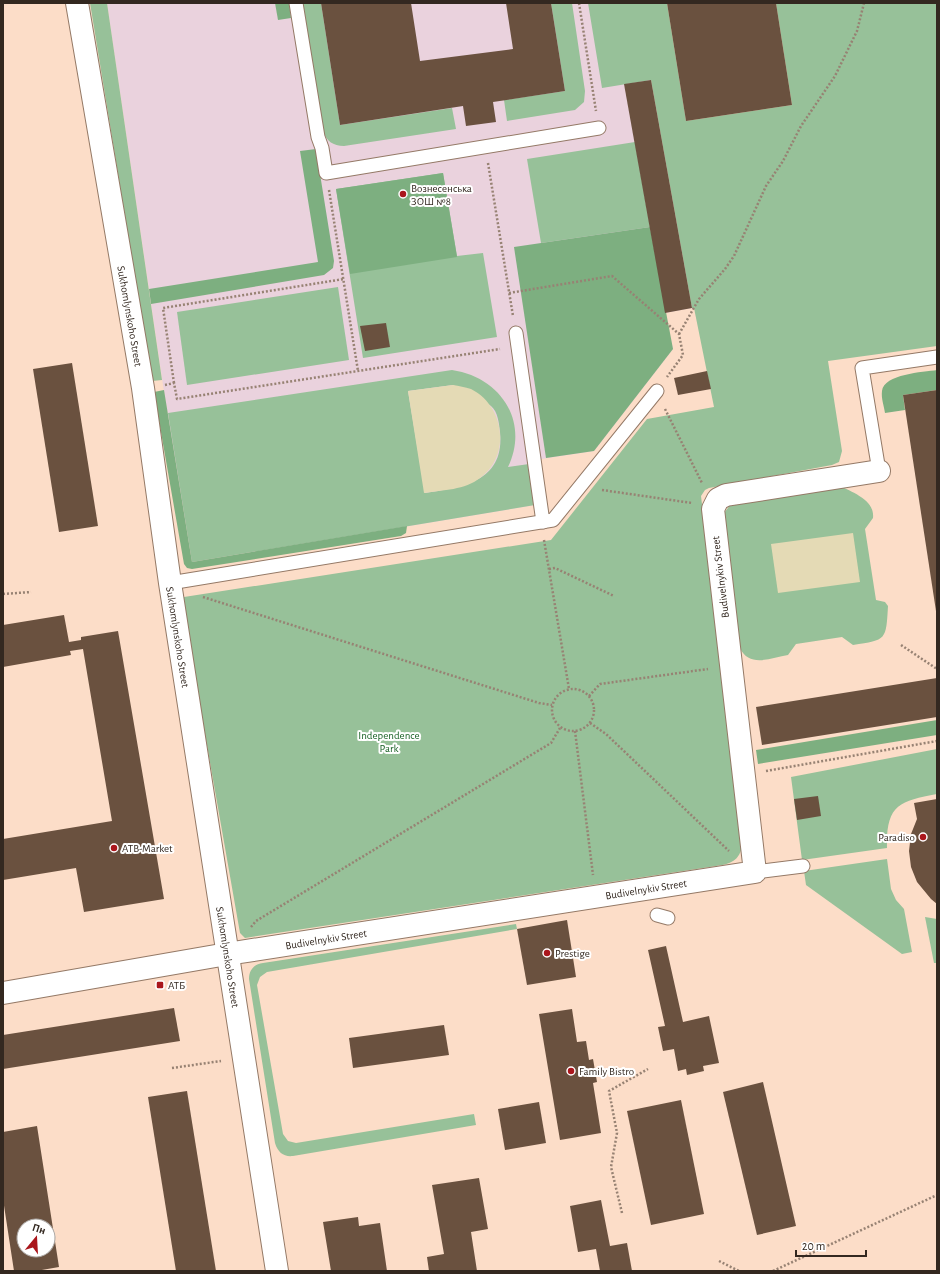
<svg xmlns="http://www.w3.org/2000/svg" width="940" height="1274" font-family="'Alegreya Sans',sans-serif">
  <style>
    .education { fill: #ead2dd }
    .green { fill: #97c199; fill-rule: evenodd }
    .forest { fill: #7daf80 }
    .sand { fill: #e4dab5 }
    .building { fill: #6a513f; fill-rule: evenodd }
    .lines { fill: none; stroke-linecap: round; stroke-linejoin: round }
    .service-casing { stroke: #947966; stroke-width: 15 }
    .minor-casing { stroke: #947966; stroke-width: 24 }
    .path { stroke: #978273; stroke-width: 2.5; stroke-dasharray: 2 2; stroke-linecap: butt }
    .service { stroke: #fff; stroke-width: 13 }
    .minor { stroke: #fff; stroke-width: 22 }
    .poi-dot { fill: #aa161c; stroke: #fff; stroke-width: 1.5 }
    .labels { text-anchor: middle; stroke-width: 4; stroke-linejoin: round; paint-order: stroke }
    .poi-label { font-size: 11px; fill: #332820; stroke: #fff; text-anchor: start }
    .street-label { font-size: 11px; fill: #332820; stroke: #fff }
    .park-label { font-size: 11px; fill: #1a6226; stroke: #fff }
  </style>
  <rect width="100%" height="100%" fill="#fcddc8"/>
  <polygon class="education" points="107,3 637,3 692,308 665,313 673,349 594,451 528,461 535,505 192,562 163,385"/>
  <g class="green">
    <polygon points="90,3 107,3 162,380 152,381"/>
    <path d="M302,3H321L340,125L452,108L456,129L344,146C333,146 326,141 323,130Z"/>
    <polygon points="551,3 572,3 585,91 584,102 575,110 507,121 504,100 565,91"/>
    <path d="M588,3H667L686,121L792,105L776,3H937V346L828,361L842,451L839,462L832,465L709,488L705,490L701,496L742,845C740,861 730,864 716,866L245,938L240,933L182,603L184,597L551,540L647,419L714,407L694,308H692L651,80L602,88Z"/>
    <polygon points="635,142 650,227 541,243 527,159"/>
    <polygon points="443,173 457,256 483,253 497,337 363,358 336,189"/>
    <polygon points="338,287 349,360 187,385 177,312"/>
    <path d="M452,370C500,377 530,421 508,467L529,464L535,505L192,562L168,413ZM453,385C465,392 480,398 491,406C498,412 499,423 500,432C505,482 462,487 425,493L408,391Z"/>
    <path d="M836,484C851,492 875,499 873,518L865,529L876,600L885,602L888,606C886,640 887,640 853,645L842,637L796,644L788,655C771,658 749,668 740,648L724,513L731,504Z"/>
    <path d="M937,749V794C899,801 886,805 887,848L802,860L791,777Z"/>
    <polygon points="887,859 891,889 896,900 904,909 912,952 902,954 806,885 804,871"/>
    <polygon points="925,917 937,919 937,963 934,963"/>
    <path d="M516,924L517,929L267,972L260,977L257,985L283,1134L288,1141L296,1143L474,1114L476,1125L293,1156C284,1157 278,1153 275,1143L249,979C249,970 254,964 263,963Z"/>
  </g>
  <g class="forest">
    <polygon points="275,3 289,3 291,18 278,20"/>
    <polygon points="316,149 334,261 333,268 324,275 151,304 149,289 318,262 300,151"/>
    <polygon points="443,173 457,257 350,274 336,189"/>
    <polygon points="650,227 673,349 594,451 546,458 514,247"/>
    <path d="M937,370V390L903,395L905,410L885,413C884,406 881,398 882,391C884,374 923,372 937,370Z"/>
    <polygon points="164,390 192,562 407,526 406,533 401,536 192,569 187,568 184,564 154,392"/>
    <polygon points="937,720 937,735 758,764 756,750"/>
  </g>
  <g class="sand">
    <path d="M453,385C459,386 465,387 471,389C505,406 511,456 480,478C465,490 443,490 424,493L408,391Z"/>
    <polygon points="853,533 860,582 778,593 771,544"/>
  </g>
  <g class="building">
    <polygon points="321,3 411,3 420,61 513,49 506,3 551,3 565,91 493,102 496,122 466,126 463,106 340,125"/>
    <polygon points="667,3 776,3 792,105 686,121"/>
    <polygon points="651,80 692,308 665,313 624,84"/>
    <polygon points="386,323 390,347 365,351 360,326"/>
    <polygon points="72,363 98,526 59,532 33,369"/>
    <polygon points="707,371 711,389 678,395 674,378"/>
    <polygon points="937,390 937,611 936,611 903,395"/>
    <polygon points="64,615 69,642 81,640 81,637 118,631 164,899 84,912 76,868 3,880 3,839 112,821 83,649 70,651 71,655 3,667 3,625"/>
    <polygon points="937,678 937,717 762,745 756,707"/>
    <polygon points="818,796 821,816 797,820 794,799"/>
    <polygon points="937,799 937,904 931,899 917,882 911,867 909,851 911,834 917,819 914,803"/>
    <polygon points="567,920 576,977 527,985 517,929"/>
    <polygon points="666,946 683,1022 709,1016 719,1063 703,1066 704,1071 687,1075 686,1069 678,1071 674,1049 663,1051 658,1027 665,1026 648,950"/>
    <polygon points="174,1008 180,1041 3,1069 3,1035"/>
    <polygon points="572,1009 577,1042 586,1041 589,1060 593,1059 597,1082 593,1083 601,1133 560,1140 539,1014"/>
    <polygon points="444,1025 449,1055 353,1068 349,1038"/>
    <polygon points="763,1082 796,1226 757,1235 723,1092"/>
    <polygon points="187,1091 216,1271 176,1271 148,1097"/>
    <polygon points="681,1100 704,1214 651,1225 627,1111"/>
    <polygon points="539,1102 546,1143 505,1150 498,1109"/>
    <path d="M37,1126L59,1267L36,1271H14L3,1199V1132ZM24,1226H48V1250H24Z"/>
    <polygon points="479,1178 488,1229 471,1232 477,1271 429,1271 427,1257 444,1254 432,1185"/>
    <polygon points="601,1200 610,1246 627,1243 632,1271 600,1271 596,1249 578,1252 570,1206"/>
    <polygon points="358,1217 359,1226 380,1223 387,1271 331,1271 323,1222"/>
  </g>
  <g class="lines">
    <g class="service-casing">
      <g id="service">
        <polyline points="296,3 318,137 322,148 326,173 599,128"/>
        <polyline points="516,333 543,522"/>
        <polyline points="879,471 862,368 937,357"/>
        <polyline points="170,583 553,520 657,391"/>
        <polyline points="755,872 803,866"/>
        <polyline points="657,915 668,918"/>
      </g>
    </g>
    <g class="minor-casing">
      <g id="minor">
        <polyline points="77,3 143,388 170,583 277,1271"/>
        <polyline points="3,993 227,954 755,872 713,509 718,499 726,495 879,471"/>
      </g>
    </g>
    <g class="path">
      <polyline points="579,3 596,111"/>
      <polyline points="488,163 513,316"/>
      <polyline points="329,190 358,371"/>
      <polyline points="509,293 612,276 679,334 683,355 667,377"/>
      <polyline points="679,334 699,299 725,269 734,256 766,186 783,161 801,126 835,76 857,31 864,3"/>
      <polyline points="174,383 163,308 344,279"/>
      <polyline points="165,385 174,383 177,399 500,349"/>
      <polyline points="665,409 702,483"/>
      <polyline points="602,490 692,503"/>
      <polyline points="544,540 569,689"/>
      <polyline points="549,569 555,568 614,596"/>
      <polyline points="3,594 31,592"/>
      <polyline points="203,597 539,703 552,705"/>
      <polyline points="901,645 937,669"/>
      <circle cx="573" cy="710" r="21"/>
      <polyline points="589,696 600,684 708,669"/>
      <polyline points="590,723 606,734 729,851"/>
      <polyline points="575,731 593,875"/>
      <polyline points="766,771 937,741"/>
      <polyline points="251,927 256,921 551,743 560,728"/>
      <polyline points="172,1068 221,1061"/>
      <polyline points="622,1213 611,1167 617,1133 609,1091 648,1069"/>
      <polyline points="719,1261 739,1271"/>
      <polyline points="773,1271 937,1195"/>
    </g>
    <use href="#service" class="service"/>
    <use href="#minor" class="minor"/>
  </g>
  <g class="poi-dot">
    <circle cx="403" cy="194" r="4"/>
    <circle cx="923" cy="837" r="4"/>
    <circle cx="114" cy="848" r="4"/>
    <circle cx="547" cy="953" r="4"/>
    <rect x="156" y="981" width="8" height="8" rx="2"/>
    <circle cx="571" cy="1071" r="4"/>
  </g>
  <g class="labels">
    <g class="poi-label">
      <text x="411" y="192">Вознесенська<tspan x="411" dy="13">ЗОШ №8</tspan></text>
      <text x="915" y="841" text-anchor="end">Paradiso</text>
      <text x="122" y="852">ATB-Market</text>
      <text x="555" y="957">Prestige</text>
      <text x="168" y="989">АТБ</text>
      <text x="579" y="1075">Family Bistro</text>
    </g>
    <g class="street-label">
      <text transform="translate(130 316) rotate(80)" y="4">Sukhomlynskoho Street</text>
      <text transform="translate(720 577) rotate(-97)" y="4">Budivelnykiv Street</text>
      <text transform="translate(178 637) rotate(81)" y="4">Sukhomlynskoho Street</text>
      <text transform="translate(646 889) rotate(-9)" y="4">Budivelnykiv Street</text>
      <text transform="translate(326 939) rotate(-9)" y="4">Budivelnykiv Street</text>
      <text transform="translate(228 957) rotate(81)" y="4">Sukhomlynskoho Street</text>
    </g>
    <g class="park-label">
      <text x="389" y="739">Independence<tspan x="389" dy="13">Park</tspan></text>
    </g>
  </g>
  <rect width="940" height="1274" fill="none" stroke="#332820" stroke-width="8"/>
  <g transform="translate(36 1238) rotate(18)"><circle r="19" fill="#ffffff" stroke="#ada9a6"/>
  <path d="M0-3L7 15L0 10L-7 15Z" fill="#aa161c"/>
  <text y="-6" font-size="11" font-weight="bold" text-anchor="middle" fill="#332820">Пн</text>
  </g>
  <path d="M796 1250v6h70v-6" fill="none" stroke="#332820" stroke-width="2"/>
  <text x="802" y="1250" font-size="12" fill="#332820" stroke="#ffffff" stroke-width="3" paint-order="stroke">20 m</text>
</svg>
